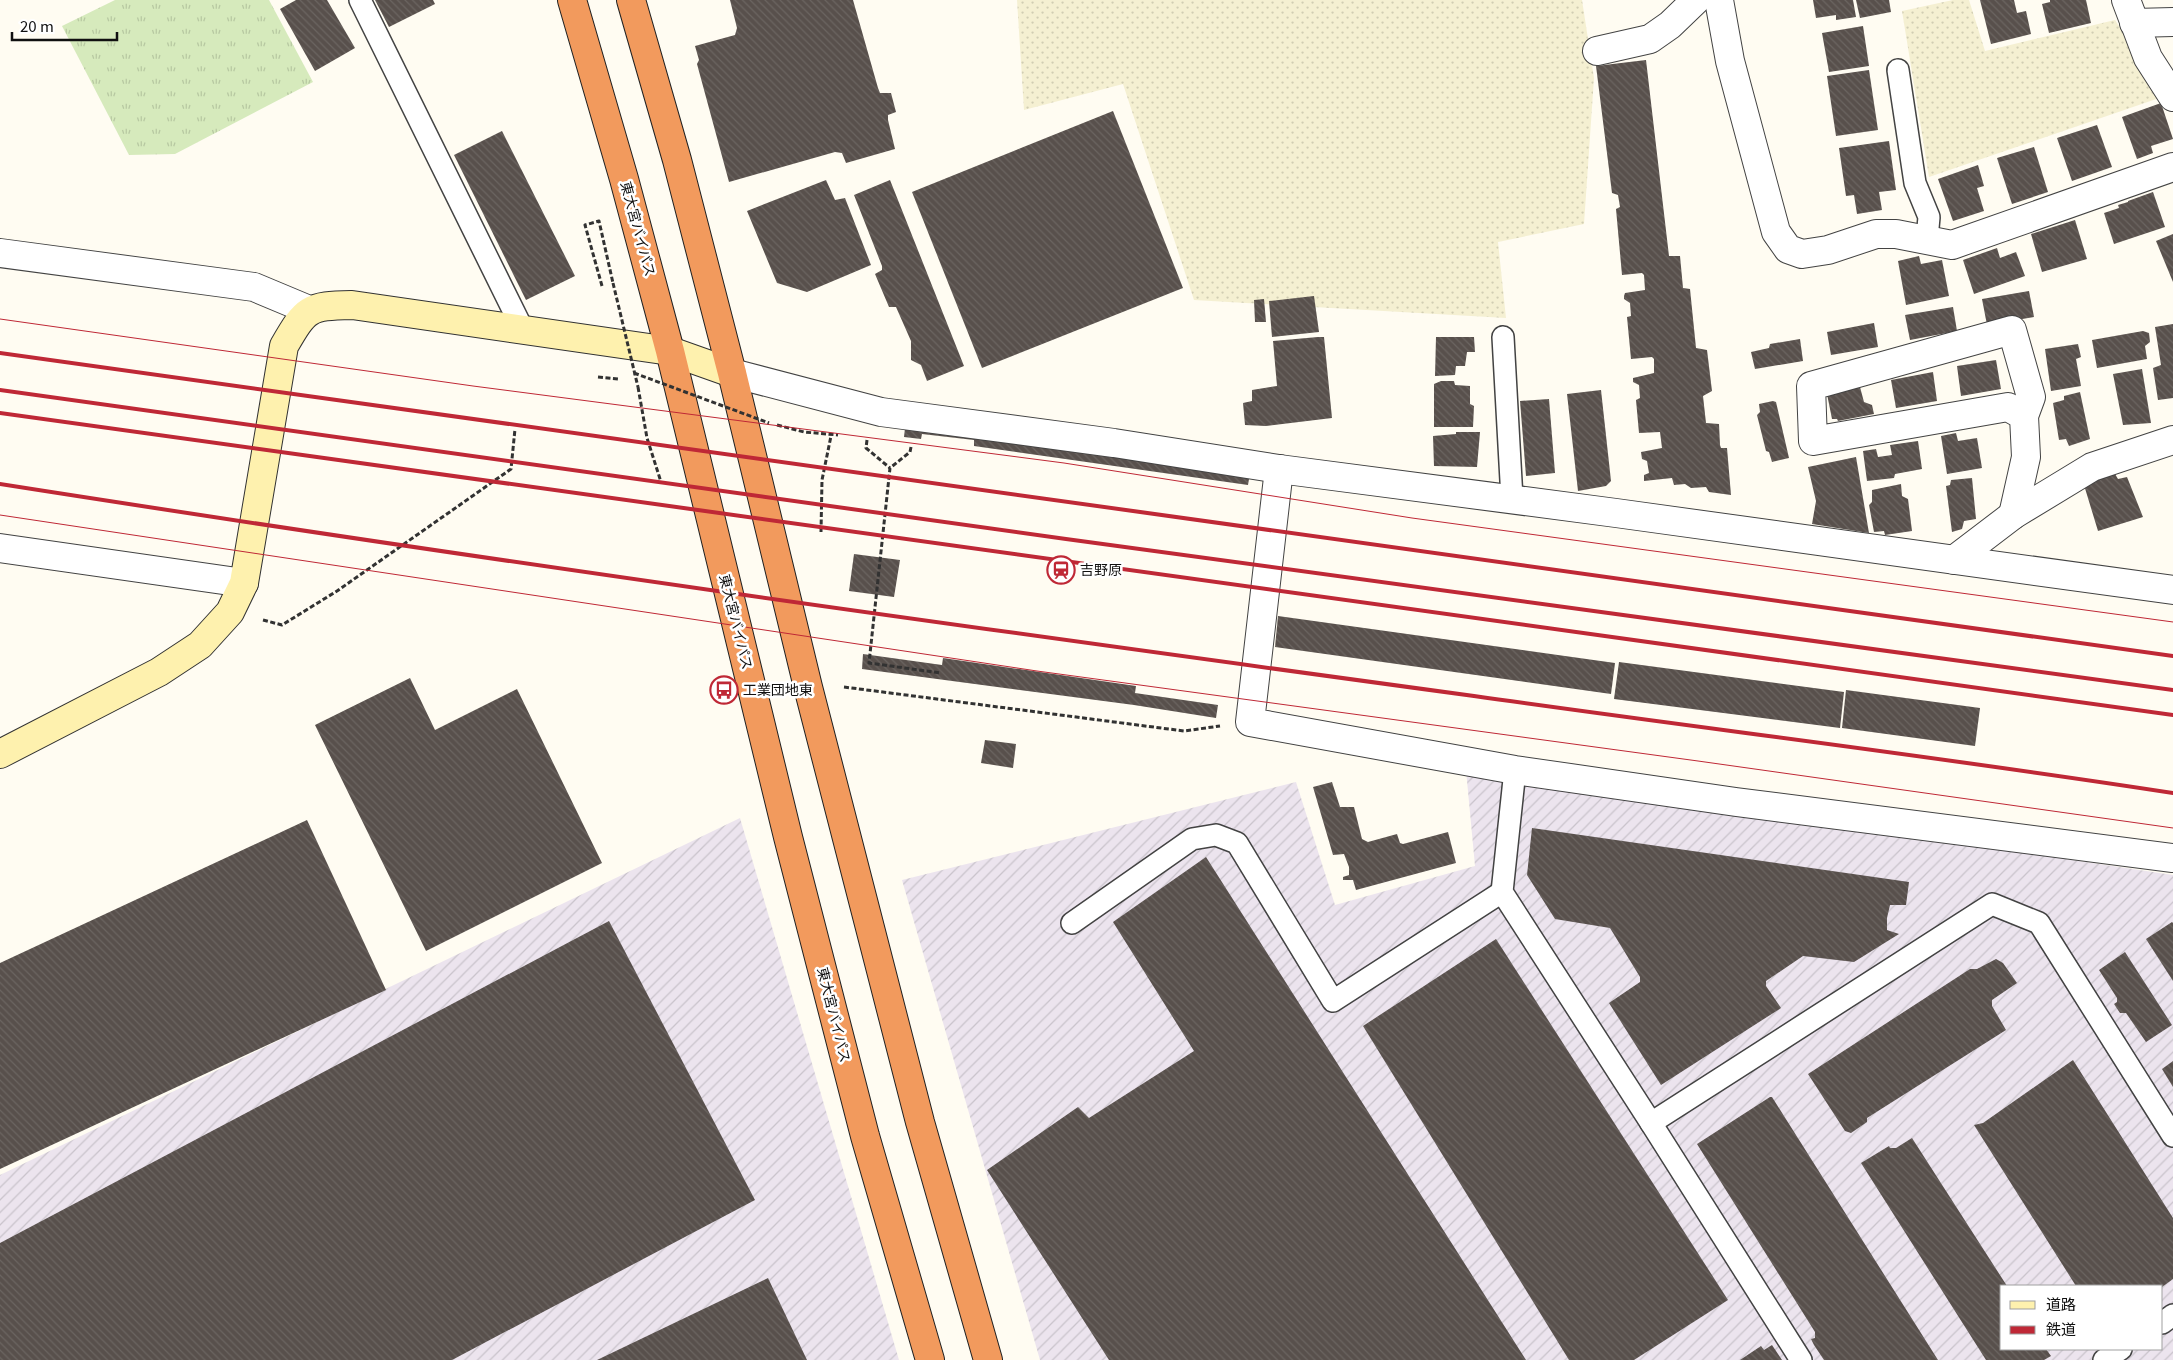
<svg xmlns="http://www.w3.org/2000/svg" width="2173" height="1360" font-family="Georgia,'Noto Sans JP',serif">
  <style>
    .industrial { fill: url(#industrial-furrows); fill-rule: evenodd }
    .farmland { fill: url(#farmland-dots) }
    .grass { fill: url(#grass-tufts) }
    .building { fill: url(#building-back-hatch) }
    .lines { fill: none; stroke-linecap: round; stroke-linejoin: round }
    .lane-casing { stroke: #434343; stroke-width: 24 }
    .street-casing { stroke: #434343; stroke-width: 30 }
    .secondary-casing { stroke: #323232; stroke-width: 30 }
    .highway-casing { stroke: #212121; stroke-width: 30 }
    .path { stroke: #323232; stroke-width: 3; stroke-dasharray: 5 2.5; stroke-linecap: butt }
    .lane { stroke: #fff; stroke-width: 21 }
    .street { stroke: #fff; stroke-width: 28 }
    .secondary { stroke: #fef1ae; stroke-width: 28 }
    .highway { stroke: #f29a5d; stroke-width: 28 }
    .tram { stroke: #bf2836; stroke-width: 1 }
    .rail { stroke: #bf2836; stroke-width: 4 }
    .path-bridge { stroke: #323232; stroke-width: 3; stroke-dasharray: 5 2.5; stroke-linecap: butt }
    .labels { text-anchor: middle; stroke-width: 5; stroke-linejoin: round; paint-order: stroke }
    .street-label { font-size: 14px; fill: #101010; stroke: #fff }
    .poi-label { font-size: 14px; fill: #101010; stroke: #fff; text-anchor: start }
  </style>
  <defs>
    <pattern id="industrial-furrows" width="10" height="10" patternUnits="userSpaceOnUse" patternTransform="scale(1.25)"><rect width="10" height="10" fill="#ece4ee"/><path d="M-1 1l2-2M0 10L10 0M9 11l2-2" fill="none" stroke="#c9c3cb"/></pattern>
    <pattern id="farmland-dots" width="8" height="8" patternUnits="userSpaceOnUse" patternTransform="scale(1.25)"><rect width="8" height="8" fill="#f5f0d2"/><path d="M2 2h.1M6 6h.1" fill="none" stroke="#d1cdb3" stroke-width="1.8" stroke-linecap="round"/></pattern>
    <pattern id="grass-tufts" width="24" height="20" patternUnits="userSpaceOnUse" patternTransform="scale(1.25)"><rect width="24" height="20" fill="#d6eabc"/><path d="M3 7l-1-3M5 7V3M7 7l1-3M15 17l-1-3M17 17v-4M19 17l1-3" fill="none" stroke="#b7c8a1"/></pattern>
    <pattern id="building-back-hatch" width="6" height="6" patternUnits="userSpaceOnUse" patternTransform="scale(1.25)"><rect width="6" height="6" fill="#58504c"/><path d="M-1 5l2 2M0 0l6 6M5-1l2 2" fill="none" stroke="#6b6561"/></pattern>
  </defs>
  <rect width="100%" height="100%" fill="#fffcf2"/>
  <g class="industrial">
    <path d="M1466,770L2173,875V1360H1040L902,880L1296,782L1335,905L1475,866ZM2002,1286H2162V1349H2002Z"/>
    <polygon points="740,818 899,1360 0,1360 0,1175"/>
  </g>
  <g class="farmland">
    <polygon points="1017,0 1582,0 1594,78 1584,224 1498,242 1506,318 1194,300 1123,84 1024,110"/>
    <polygon points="1953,0 1969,0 1985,51 2115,20 2165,96 1929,177 1902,11"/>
  </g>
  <polygon class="grass" points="115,0 269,0 313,82 175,154 129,155 62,26"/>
  <g class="building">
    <polygon points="296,0 327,0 355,48 315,71 280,9"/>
    <polygon points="375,0 433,0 435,4 389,27"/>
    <polygon points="730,0 853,0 878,88 880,93 891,93 896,112 888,115 888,120 895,149 846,163 842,153 835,152 729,182 697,64 699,60 695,46 735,35 737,28"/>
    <polygon points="1813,0 1853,0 1856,17 1836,20 1836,15 1816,18"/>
    <polygon points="1856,0 1889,0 1891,12 1860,18"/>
    <polygon points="1980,0 2014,0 2017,13 2026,11 2031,34 1991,44"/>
    <polygon points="2050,0 2086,0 2091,23 2049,33 2042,4 2050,2"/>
    <polygon points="1863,26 1869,66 1829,72 1822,33"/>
    <polygon points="1646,60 1669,256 1680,256 1683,288 1690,289 1696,348 1707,350 1712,391 1703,396 1706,423 1719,424 1720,445 1721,448 1727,448 1731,495 1709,492 1706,487 1691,488 1685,484 1674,485 1672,478 1644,481 1644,475 1649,473 1647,461 1642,459 1641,452 1662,448 1660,432 1639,433 1636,400 1640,398 1639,385 1633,382 1633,378 1654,373 1654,359 1652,357 1631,359 1627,317 1631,316 1630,303 1624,299 1624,296 1625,293 1645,290 1644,275 1642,273 1622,275 1616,209 1620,207 1618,195 1612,193 1596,66"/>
    <polygon points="1869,70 1878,130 1836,136 1827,76"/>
    <polygon points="2161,103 2173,139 2151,146 2153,153 2137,159 2122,117"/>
    <polygon points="1113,111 1183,288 982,368 912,192"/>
    <polygon points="2097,125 2112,167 2072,181 2057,138"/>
    <polygon points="502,131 575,276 526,300 454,155"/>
    <polygon points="1889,141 1896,190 1879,192 1882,210 1857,214 1854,195 1846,196 1839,148"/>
    <polygon points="2034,147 2048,192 2012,204 1997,158"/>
    <polygon points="1978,165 1984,186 1977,188 1984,211 1953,221 1938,179"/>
    <polygon points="826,180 835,200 845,198 871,265 807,292 777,283 747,211"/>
    <polygon points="890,180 964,366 927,381 921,365 911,360 911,341 896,307 889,307 875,274 882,270 882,266 854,195"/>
    <polygon points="2153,192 2165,227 2114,244 2104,213 2119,208 2118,205 2128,202 2128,201"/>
    <polygon points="2075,220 2087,259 2042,272 2031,234"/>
    <polygon points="2173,234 2173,282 2156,241"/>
    <polygon points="1997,248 2000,258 2016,252 2025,276 1974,294 1963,260"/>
    <polygon points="1919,256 1921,264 1942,260 1949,296 1906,305 1898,261"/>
    <polygon points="2029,291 2034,317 1987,325 1982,299"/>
    <polygon points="1314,296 1319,332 1272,337 1269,301"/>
    <polygon points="1264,299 1266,322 1255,322 1254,300"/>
    <polygon points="1953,307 1957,331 1910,340 1905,315"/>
    <polygon points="1874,323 1878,347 1831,355 1827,332"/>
    <polygon points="2173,324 2173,398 2158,400 2153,368 2161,365 2155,327"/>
    <polygon points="2143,331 2149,333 2150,342 2145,346 2147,359 2097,368 2092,340"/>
    <polygon points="1318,337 1324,337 1332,418 1266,426 1245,425 1243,403 1252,401 1252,390 1277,386 1273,341"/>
    <polygon points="1436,337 1474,337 1475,352 1467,352 1465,366 1456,366 1455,375 1435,376"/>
    <polygon points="1800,339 1803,361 1755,369 1751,352 1769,348 1770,344"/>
    <polygon points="2078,344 2081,357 2076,359 2081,386 2051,391 2045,349"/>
    <polygon points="1996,360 2001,389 1961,396 1957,366"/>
    <polygon points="2142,369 2151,423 2123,425 2113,374"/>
    <polygon points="1933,372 1937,401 1896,408 1891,380"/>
    <polygon points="1441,381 1454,381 1455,385 1470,386 1470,404 1474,406 1473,427 1434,427 1434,384"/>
    <polygon points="1860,387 1864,402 1872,405 1874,414 1838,421 1837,419 1832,419 1827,394"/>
    <polygon points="1601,390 1611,481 1606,486 1578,491 1567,394"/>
    <polygon points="2080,392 2090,439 2069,446 2066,439 2059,440 2053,403 2064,400 2064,396"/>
    <polygon points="1549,399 1555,473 1526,476 1520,401"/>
    <polygon points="1773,401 1776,402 1789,458 1772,462 1769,452 1766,451 1757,415 1760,412 1759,404"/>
    <polygon points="906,419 1251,467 1248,485 974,446 974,440 922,434 921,439 904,437"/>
    <polygon points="1456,432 1480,432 1477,467 1434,466 1433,436 1456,434"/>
    <polygon points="1956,433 1958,441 1977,438 1982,468 1947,474 1941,436"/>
    <polygon points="1918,441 1922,469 1895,474 1894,478 1867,481 1863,451 1876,449 1878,457 1892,455 1890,445"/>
    <polygon points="1856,457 1869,533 1812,524 1816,501 1808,467"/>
    <polygon points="2115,474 2118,479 2127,477 2143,517 2098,531 2084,485"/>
    <polygon points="1972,478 1976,519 1964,521 1962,529 1952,532 1946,486 1950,485 1951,480"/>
    <polygon points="1901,484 1902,496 1908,499 1912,531 1885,535 1884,531 1874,532 1869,505 1872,502 1872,490"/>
    <polygon points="854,554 900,560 894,597 849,591"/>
    <polygon points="1278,616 1615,663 1611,694 1275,647"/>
    <polygon points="863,654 942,665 943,658 1136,686 1135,693 1218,705 1216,718 1134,705 862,669"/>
    <polygon points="1619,662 1844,692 1840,728 1614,699"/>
    <polygon points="410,678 435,730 517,689 602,863 426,951 315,725"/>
    <polygon points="1846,690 1980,708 1975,746 1842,728"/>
    <polygon points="985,740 1016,744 1013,768 981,763"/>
    <polygon points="1332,782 1340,807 1354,807 1362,839 1368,842 1397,834 1400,843 1403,844 1448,832 1456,863 1356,890 1353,880 1343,880 1343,877 1349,875 1349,867 1344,854 1333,855 1313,787"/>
    <polygon points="307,820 386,990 0,1169 0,963"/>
    <polygon points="1532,828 1909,882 1906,905 1890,905 1887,918 1887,930 1899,934 1854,962 1803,956 1766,981 1766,986 1781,1008 1661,1085 1609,1003 1640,982 1640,977 1610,928 1555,919 1527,875"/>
    <polygon points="1206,857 1526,1360 1109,1360 987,1170 1078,1107 1089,1118 1194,1051 1113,922"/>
    <polygon points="609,921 755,1200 452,1360 0,1360 0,1243"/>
    <polygon points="2172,922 2173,923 2173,981 2146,939"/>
    <polygon points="1496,939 1728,1300 1634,1360 1569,1360 1363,1026"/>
    <polygon points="2125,952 2172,1025 2146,1042 2126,1013 2120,1013 2114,1004 2117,1002 2117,998 2099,970"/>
    <polygon points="1996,959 2003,963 2017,983 1992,1000 1992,1006 2006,1030 1867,1118 1867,1122 1851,1133 1845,1131 1808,1074 1970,969 1977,969"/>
    <polygon points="2073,1060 2173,1218 2173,1279 2162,1287 2076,1286 1974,1125 1983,1123"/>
    <polygon points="2173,1061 2173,1087 2162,1069"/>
    <polygon points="1770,1097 1772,1097 1938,1360 1824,1360 1814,1345 1811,1339 1815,1338 1815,1332 1697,1144"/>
    <polygon points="1912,1138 2007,1286 2002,1286 2002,1349 2046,1349 2051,1356 2044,1360 1986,1360 1861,1163 1889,1146 1890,1148 1896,1148"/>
    <polygon points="768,1278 807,1360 597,1360"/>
    <polygon points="1772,1345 1782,1360 1740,1360 1761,1346 1764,1350"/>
  </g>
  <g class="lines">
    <g class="lane-casing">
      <g id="lane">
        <polyline points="360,0 523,330"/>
        <polyline points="1898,70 1915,183 1929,217 1927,239"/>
        <polyline points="1503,337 1512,499"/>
        <polyline points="1515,770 1502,892 1651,1123 1801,1360"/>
        <polyline points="1072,923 1192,839 1216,835 1237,843 1333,1001 1502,892"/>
        <polyline points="1651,1123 1992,904 2039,923 2173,1136"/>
        <polyline points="2162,1323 2173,1315"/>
        <polyline points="2104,1360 2121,1349"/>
      </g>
    </g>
    <g class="street-casing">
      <g id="street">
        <polyline points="1719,0 1730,61 1776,232 1788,249 1802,254 1828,250 1876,234 1896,234 1952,245 2173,167"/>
        <polyline points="2126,0 2148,58 2173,97"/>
        <polyline points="2134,23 2173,22"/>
        <polyline points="1597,51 1650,39 1670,25 1696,0"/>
        <polyline points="0,253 254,287 309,310"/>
        <polyline points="732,373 881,412 1114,443 1279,469 1616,513 2173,590"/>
        <polyline points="1279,469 1250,722 1515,770 1736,802 2173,858"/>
        <polyline points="2013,515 2026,457 2024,416 2008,407 1813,441 1811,386 2012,330 2031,397 2024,416"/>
        <polyline points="0,548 244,583"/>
        <polyline points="1954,560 2013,515 2092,467 2173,440"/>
      </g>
    </g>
    <g class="secondary-casing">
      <path id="secondary" d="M0,754L159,672L200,645L230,612L244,583L284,346C306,308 308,306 352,305L670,351L732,373"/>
    </g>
    <g class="highway-casing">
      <g id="highway">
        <polyline points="572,0 624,179 670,351 788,837 865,1136 930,1360"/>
        <polyline points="631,0 677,160 732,373 808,687 920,1122 988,1360"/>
      </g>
    </g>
    <g class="path">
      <polyline points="602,286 585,225 599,221 613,283"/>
      <polyline points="598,377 619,379"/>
      <polyline points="638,387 647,438 661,482"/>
      <polyline points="777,425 804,432 838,435"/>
      <polyline points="867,440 866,448 890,468"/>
      <polyline points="911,447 910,452 890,468 869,663 941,673"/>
      <polyline points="821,532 822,480 831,436"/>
      <polyline points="263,620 282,625 337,591 511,469 515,429"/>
      <polyline points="844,687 1184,731 1220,726"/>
    </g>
    <use href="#lane" class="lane"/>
    <use href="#street" class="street"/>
    <use href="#secondary" class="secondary"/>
    <use href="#highway" class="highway"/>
    <g class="tram">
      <polyline points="0,319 473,386 1064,463 1412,518 2173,622"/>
      <polyline points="0,515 1037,671 1698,761 2173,828"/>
    </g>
    <g class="rail">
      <polyline points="0,353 2173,656"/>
      <polyline points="0,390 1066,539 2173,690"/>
      <polyline points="0,413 2173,715"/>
      <path d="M0,484C490,561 982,629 1474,696C1707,729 1941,757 2173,793"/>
    </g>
    <g class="path-bridge">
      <polyline points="613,283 638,387"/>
      <polyline points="634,373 769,423"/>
    </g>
  </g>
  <defs>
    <g id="station-ring" transform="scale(1.4375)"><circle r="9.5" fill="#fff" stroke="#bf2836" stroke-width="1.5"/><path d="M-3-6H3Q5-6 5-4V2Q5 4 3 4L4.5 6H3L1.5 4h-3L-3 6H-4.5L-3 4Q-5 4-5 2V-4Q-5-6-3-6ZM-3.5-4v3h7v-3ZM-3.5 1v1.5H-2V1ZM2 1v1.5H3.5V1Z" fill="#bf2836"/></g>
    <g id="bus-ring" transform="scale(1.4375)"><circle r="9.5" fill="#fff" stroke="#bf2836" stroke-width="1.5"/><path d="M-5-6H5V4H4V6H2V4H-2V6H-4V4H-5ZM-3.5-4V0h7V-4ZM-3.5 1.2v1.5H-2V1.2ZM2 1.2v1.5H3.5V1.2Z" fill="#bf2836"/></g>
  </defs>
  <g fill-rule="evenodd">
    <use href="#station-ring" x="1061" y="570"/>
    <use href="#bus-ring" x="724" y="690"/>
  </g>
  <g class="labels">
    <g class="street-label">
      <text transform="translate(638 229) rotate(75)" y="5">東大宮バイパス</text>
      <text transform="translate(736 622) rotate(76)" y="5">東大宮バイパス</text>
      <text transform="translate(834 1015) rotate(76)" y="5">東大宮バイパス</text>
    </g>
    <g class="poi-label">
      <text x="1080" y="575">吉野原</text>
      <text x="743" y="695">工業団地東</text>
    </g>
  </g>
  <rect x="2000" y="1285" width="162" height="65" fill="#ffffff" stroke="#9f9f9f"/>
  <rect x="2010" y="1301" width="25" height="8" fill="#fef1ae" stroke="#9f9f9f"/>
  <text x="2046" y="1310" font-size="15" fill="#101010">道路</text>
  <rect x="2010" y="1326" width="25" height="8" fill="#bf2836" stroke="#9f9f9f"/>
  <text x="2046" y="1335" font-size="15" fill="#101010">鉄道</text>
  <path d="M12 32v8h105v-8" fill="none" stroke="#101010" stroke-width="2.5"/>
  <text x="20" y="32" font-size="15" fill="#101010" stroke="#ffffff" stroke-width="4" paint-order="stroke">20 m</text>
</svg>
